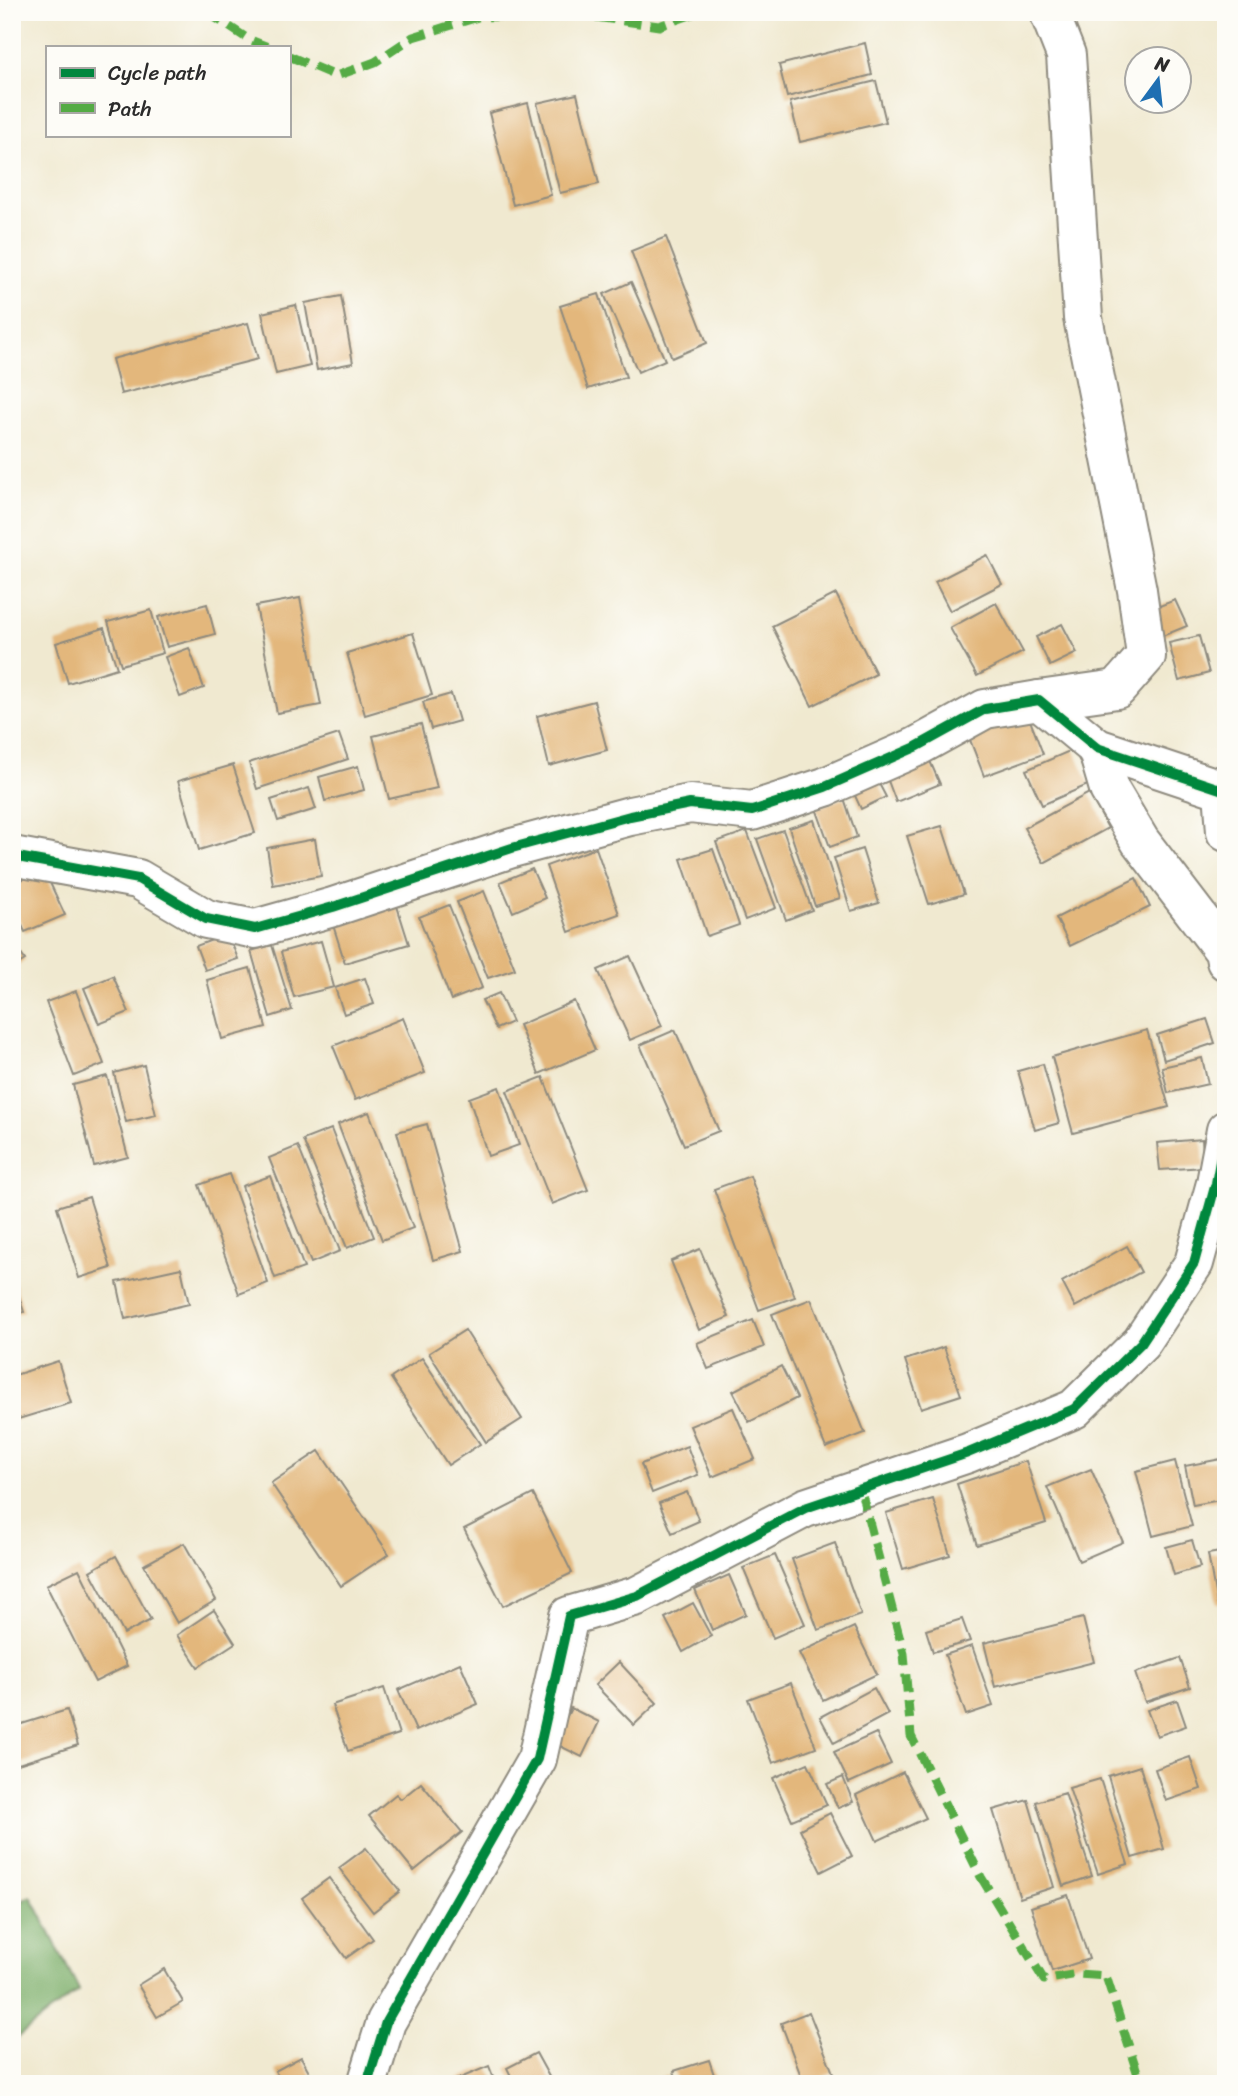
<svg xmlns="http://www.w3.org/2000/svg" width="1238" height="2096" font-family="Sriracha,sans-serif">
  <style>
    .forest { fill: #7daf6a; stroke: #546d4a; stroke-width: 2 }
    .building { fill: #e3b77b }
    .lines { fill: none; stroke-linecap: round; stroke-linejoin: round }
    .minor-casing { stroke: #8e8a7e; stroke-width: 42 }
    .minor { stroke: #fff; stroke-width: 38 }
    .quiet { stroke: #54ab44; stroke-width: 9; stroke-dasharray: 18 9; stroke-linecap: butt }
    .cycleway-casing { stroke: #fdfcf7; stroke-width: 15 }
    .cycleway { stroke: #00873e; stroke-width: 10 }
  </style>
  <rect width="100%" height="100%" fill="#fdfcf7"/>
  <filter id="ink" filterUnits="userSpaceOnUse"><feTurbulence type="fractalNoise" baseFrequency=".0143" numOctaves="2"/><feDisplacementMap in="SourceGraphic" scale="14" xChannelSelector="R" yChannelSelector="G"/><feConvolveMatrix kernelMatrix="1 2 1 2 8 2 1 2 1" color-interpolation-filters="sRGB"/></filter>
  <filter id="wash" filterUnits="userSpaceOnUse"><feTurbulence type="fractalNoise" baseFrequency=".00686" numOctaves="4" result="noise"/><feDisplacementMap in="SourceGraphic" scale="28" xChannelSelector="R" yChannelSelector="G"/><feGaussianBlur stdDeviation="1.57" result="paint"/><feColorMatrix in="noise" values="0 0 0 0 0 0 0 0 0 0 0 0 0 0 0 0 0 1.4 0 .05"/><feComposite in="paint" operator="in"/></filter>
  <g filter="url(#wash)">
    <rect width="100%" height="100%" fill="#f0e9d0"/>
    <polygon class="forest" points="31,1896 79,1990 12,2041 12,1906"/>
    <g id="blocks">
      <g class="building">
        <polygon points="865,43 872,75 787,97 779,65"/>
        <polygon points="876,81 886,122 800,142 790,102"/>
        <polygon points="577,94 599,184 560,193 537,103"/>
        <polygon points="528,103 551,195 513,205 489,113"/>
        <polygon points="666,237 707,343 672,358 631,251"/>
        <polygon points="631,282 665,360 638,372 604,294"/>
        <polygon points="599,294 626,377 588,389 560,306"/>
        <polygon points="341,296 353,363 317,370 305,303"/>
        <polygon points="296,305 310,366 276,374 262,313"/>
        <polygon points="248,323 258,359 121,394 112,359"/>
        <polygon points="987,555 1002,584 950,611 935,582"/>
        <polygon points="836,594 876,674 812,706 772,626"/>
        <polygon points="300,598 321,705 277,713 256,606"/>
        <polygon points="1175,600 1187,626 1160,637 1149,610"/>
        <polygon points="996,603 1023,652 977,676 950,628"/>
        <polygon points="207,604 215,634 167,647 158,617"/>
        <polygon points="151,610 163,653 121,665 108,622"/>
        <polygon points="1062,624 1077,653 1050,666 1036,637"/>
        <polygon points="104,628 117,668 68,683 56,643"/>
        <polygon points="413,633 432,695 365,715 347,653"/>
        <polygon points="1199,636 1209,673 1179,681 1169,643"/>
        <polygon points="189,648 204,688 180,697 165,657"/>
        <polygon points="451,694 459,721 431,729 423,702"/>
        <polygon points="594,701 607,750 549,766 537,716"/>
        <polygon points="1026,710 1043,754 984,776 967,732"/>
        <polygon points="421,724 437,788 389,799 373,736"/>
        <polygon points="339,734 348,759 257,789 249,763"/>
        <polygon points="1074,749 1090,784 1042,805 1026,770"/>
        <polygon points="926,752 940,784 896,802 884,770"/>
        <polygon points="233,765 255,833 199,850 178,781"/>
        <polygon points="358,766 364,790 325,801 319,777"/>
        <polygon points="876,778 886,797 861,809 852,789"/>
        <polygon points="309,788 316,809 278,821 271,800"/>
        <polygon points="1089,793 1108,828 1044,863 1024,828"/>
        <polygon points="844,798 857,837 830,847 816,808"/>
        <polygon points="814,820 840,898 815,906 789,828"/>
        <polygon points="942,826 964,894 929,904 907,836"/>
        <polygon points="783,830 812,910 786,920 757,839"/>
        <polygon points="747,831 776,908 745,920 716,842"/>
        <polygon points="315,839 321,876 273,885 267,848"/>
        <polygon points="596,848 619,914 569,932 546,866"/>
        <polygon points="713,849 739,925 707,936 681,859"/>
        <polygon points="862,849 879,903 851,911 834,858"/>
        <polygon points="532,869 545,898 513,912 500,882"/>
        <polygon points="44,870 65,915 25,932 12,904 12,884"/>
        <polygon points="1136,878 1150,907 1070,946 1056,918"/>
        <polygon points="484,891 515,969 488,978 457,902"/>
        <polygon points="449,905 482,988 451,1000 419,917"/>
        <polygon points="397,906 409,944 345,963 333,925"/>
        <polygon points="228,934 238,959 205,970 196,946"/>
        <polygon points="12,941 25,960 12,968"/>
        <polygon points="321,941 334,987 294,997 281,952"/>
        <polygon points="272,945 292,1010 270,1017 251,951"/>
        <polygon points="630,956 662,1026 630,1040 598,970"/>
        <polygon points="250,968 266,1027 222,1039 207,980"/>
        <polygon points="113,976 129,1012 99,1024 84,988"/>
        <polygon points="365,978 374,1004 344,1014 335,988"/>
        <polygon points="76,991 104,1064 74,1076 46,1002"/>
        <polygon points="499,993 512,1022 496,1029 482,1000"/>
        <polygon points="574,1001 595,1050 539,1074 519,1025"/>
        <polygon points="403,1018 425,1073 355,1100 333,1046"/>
        <polygon points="1207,1019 1215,1043 1164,1060 1157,1035"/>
        <polygon points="675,1030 719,1131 684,1145 640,1045"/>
        <polygon points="1147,1030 1169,1107 1073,1133 1052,1057"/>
        <polygon points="1202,1058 1208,1084 1168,1093 1162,1067"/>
        <polygon points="1043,1064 1059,1123 1035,1130 1018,1071"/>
        <polygon points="144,1065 156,1115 126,1122 114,1073"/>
        <polygon points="107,1076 128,1157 94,1166 73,1085"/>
        <polygon points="543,1077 588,1190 552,1204 507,1091"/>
        <polygon points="499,1087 519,1145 488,1156 469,1098"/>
        <polygon points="369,1112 413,1228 382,1240 338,1124"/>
        <polygon points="427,1124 463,1251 433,1260 397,1132"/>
        <polygon points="331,1129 374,1237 347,1248 303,1140"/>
        <polygon points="1202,1139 1204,1167 1160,1170 1157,1143"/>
        <polygon points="298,1146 340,1251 311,1263 269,1158"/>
        <polygon points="229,1174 268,1283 239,1294 199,1185"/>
        <polygon points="270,1176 304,1268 275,1278 242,1186"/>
        <polygon points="750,1176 795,1297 759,1310 714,1189"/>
        <polygon points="89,1197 111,1268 79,1278 57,1207"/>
        <polygon points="1127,1246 1141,1272 1075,1307 1062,1282"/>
        <polygon points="700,1249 729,1317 699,1330 671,1261"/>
        <polygon points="181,1268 189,1304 125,1319 117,1282"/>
        <polygon points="12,1274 24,1312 12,1315"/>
        <polygon points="811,1299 865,1433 826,1448 772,1314"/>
        <polygon points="753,1320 764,1347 708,1369 697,1343"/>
        <polygon points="465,1330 522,1419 486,1442 429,1353"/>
        <polygon points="944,1347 961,1395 921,1408 905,1360"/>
        <polygon points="422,1358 480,1444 448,1465 391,1378"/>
        <polygon points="58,1361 71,1403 12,1421 12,1376"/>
        <polygon points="781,1366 797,1398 749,1422 733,1391"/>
        <polygon points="733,1408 755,1459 712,1477 690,1426"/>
        <polygon points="687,1446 698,1475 652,1493 641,1464"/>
        <polygon points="319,1451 389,1554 341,1586 271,1483"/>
        <polygon points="1226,1458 1226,1499 1193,1505 1185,1466"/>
        <polygon points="1026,1461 1046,1523 977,1545 957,1484"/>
        <polygon points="1175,1461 1192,1526 1153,1536 1136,1471"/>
        <polygon points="1091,1469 1123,1542 1079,1561 1047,1487"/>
        <polygon points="687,1492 699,1521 672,1533 659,1503"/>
        <polygon points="533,1494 572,1573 503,1606 464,1529"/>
        <polygon points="933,1499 950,1555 903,1569 886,1513"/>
        <polygon points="1192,1540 1200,1567 1174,1575 1166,1547"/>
        <polygon points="184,1543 216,1600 177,1623 144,1565"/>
        <polygon points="835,1543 861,1615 818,1630 792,1559"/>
        <polygon points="1226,1551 1226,1603 1217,1604 1208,1554"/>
        <polygon points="775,1555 805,1624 773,1638 743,1568"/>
        <polygon points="116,1556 151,1620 124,1634 90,1571"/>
        <polygon points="79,1569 127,1666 95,1682 46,1585"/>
        <polygon points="729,1575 746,1614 712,1630 695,1590"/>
        <polygon points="693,1603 711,1636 683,1652 665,1618"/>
        <polygon points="214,1610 235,1643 198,1667 177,1635"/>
        <polygon points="1083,1618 1094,1662 995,1687 984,1643"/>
        <polygon points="962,1619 970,1641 933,1652 926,1630"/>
        <polygon points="854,1627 877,1674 823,1700 799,1653"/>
        <polygon points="972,1646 993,1706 966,1715 945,1655"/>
        <polygon points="1180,1658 1190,1687 1145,1702 1135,1673"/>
        <polygon points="619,1662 657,1703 634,1725 595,1685"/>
        <polygon points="460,1663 478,1704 416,1731 398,1690"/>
        <polygon points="791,1683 816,1747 773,1763 748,1699"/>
        <polygon points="384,1688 399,1734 348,1751 332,1705"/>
        <polygon points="874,1688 888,1714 834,1743 820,1717"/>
        <polygon points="1177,1700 1186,1726 1157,1736 1147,1710"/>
        <polygon points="571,1708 599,1722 582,1757 554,1743"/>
        <polygon points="67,1710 78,1745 12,1766 12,1727"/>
        <polygon points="876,1733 891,1764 849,1783 834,1752"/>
        <polygon points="1190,1757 1201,1789 1166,1801 1155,1769"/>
        <polygon points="808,1763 827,1805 792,1820 773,1778"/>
        <polygon points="1140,1766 1164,1849 1132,1858 1108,1776"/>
        <polygon points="903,1772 926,1818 877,1841 856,1795"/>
        <polygon points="843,1777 853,1802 838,1808 827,1784"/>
        <polygon points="1100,1779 1128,1864 1098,1874 1069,1788"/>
        <polygon points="421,1783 462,1832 414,1871 369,1816 396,1794 401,1799"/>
        <polygon points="1065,1793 1092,1876 1063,1886 1036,1802"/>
        <polygon points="1028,1800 1054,1887 1020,1898 993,1810"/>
        <polygon points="830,1813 852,1856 821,1872 800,1829"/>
        <polygon points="366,1848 400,1891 373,1912 339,1868"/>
        <polygon points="329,1878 373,1939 346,1958 302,1898"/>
        <polygon points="1068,1895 1089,1959 1052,1971 1031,1907"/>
        <polygon points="164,1969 183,2002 157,2017 138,1985"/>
        <polygon points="809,2012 833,2073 804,2084 781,2023"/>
        <polygon points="536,2053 553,2084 515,2084 507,2068"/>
        <polygon points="301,2057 316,2084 283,2084 275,2071"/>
        <polygon points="709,2060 717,2084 678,2084 674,2071"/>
        <polygon points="489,2066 496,2084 446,2084"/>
        <polygon points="666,2076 669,2084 644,2084 644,2083"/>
      </g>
    </g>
  </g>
  <g filter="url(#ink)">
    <use href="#blocks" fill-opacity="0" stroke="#8e8a7e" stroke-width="2"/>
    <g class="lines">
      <g class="minor-casing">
        <g id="minor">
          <polyline points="1039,700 1117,689 1146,656 1137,590 1083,318 1066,55 1049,12"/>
          <polyline points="1097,748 1109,789 1140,841 1224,951 1226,961"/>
          <polyline points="1223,790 1226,832"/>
          <polyline points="12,856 138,879 206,919 255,929 333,907 512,848 630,816 690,804 752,811 825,787 916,747 985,709 1039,700 1097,748 1223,790 1226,788"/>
          <polyline points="367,2084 386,2022 537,1759 569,1616 637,1596 805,1508 968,1453 1074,1409 1141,1343 1194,1263 1216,1183 1226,1130"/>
        </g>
      </g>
      <use href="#minor" class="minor"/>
      <g class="quiet">
        <polyline points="207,12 248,39 268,47"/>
        <polyline points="289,56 336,76 375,62 413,37 478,17 582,15 659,26 699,12"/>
        <polyline points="861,1491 904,1654 911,1736 981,1877 1044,1980 1077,1974 1106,1976 1141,2084"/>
      </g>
      <g class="cycleway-casing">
        <g id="cycleway">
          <polyline points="12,856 138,879 206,919 255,929 333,907 512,848 630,816 690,804 752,811 825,787 916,747 985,709 1039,700 1097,748 1223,790 1226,788"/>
          <polyline points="367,2084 386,2022 537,1759 569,1616 637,1596 805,1508 968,1453 1074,1409 1141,1343 1194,1263 1216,1183 1226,1130"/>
        </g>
      </g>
      <use href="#cycleway" class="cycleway"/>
    </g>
  </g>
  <rect width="1238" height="2096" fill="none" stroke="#fdfcf7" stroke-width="42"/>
  <rect x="46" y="46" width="245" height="91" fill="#fdfcf7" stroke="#a9a8a5" stroke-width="2"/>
  <rect x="60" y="68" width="35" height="10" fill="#00873e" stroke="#a9a8a5" stroke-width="2"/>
  <text x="108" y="80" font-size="21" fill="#2b2b2b">Cycle path</text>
  <rect x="60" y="103" width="35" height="10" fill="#54ab44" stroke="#a9a8a5" stroke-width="2"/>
  <text x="108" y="116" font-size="21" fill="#2b2b2b">Path</text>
  <g transform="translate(1158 80) rotate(15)"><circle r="33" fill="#fdfcf7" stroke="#a9a8a5" stroke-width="2"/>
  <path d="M0-5L12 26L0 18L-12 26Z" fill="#1f6fb2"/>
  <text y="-10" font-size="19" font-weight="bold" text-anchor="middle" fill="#2b2b2b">N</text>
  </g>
</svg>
